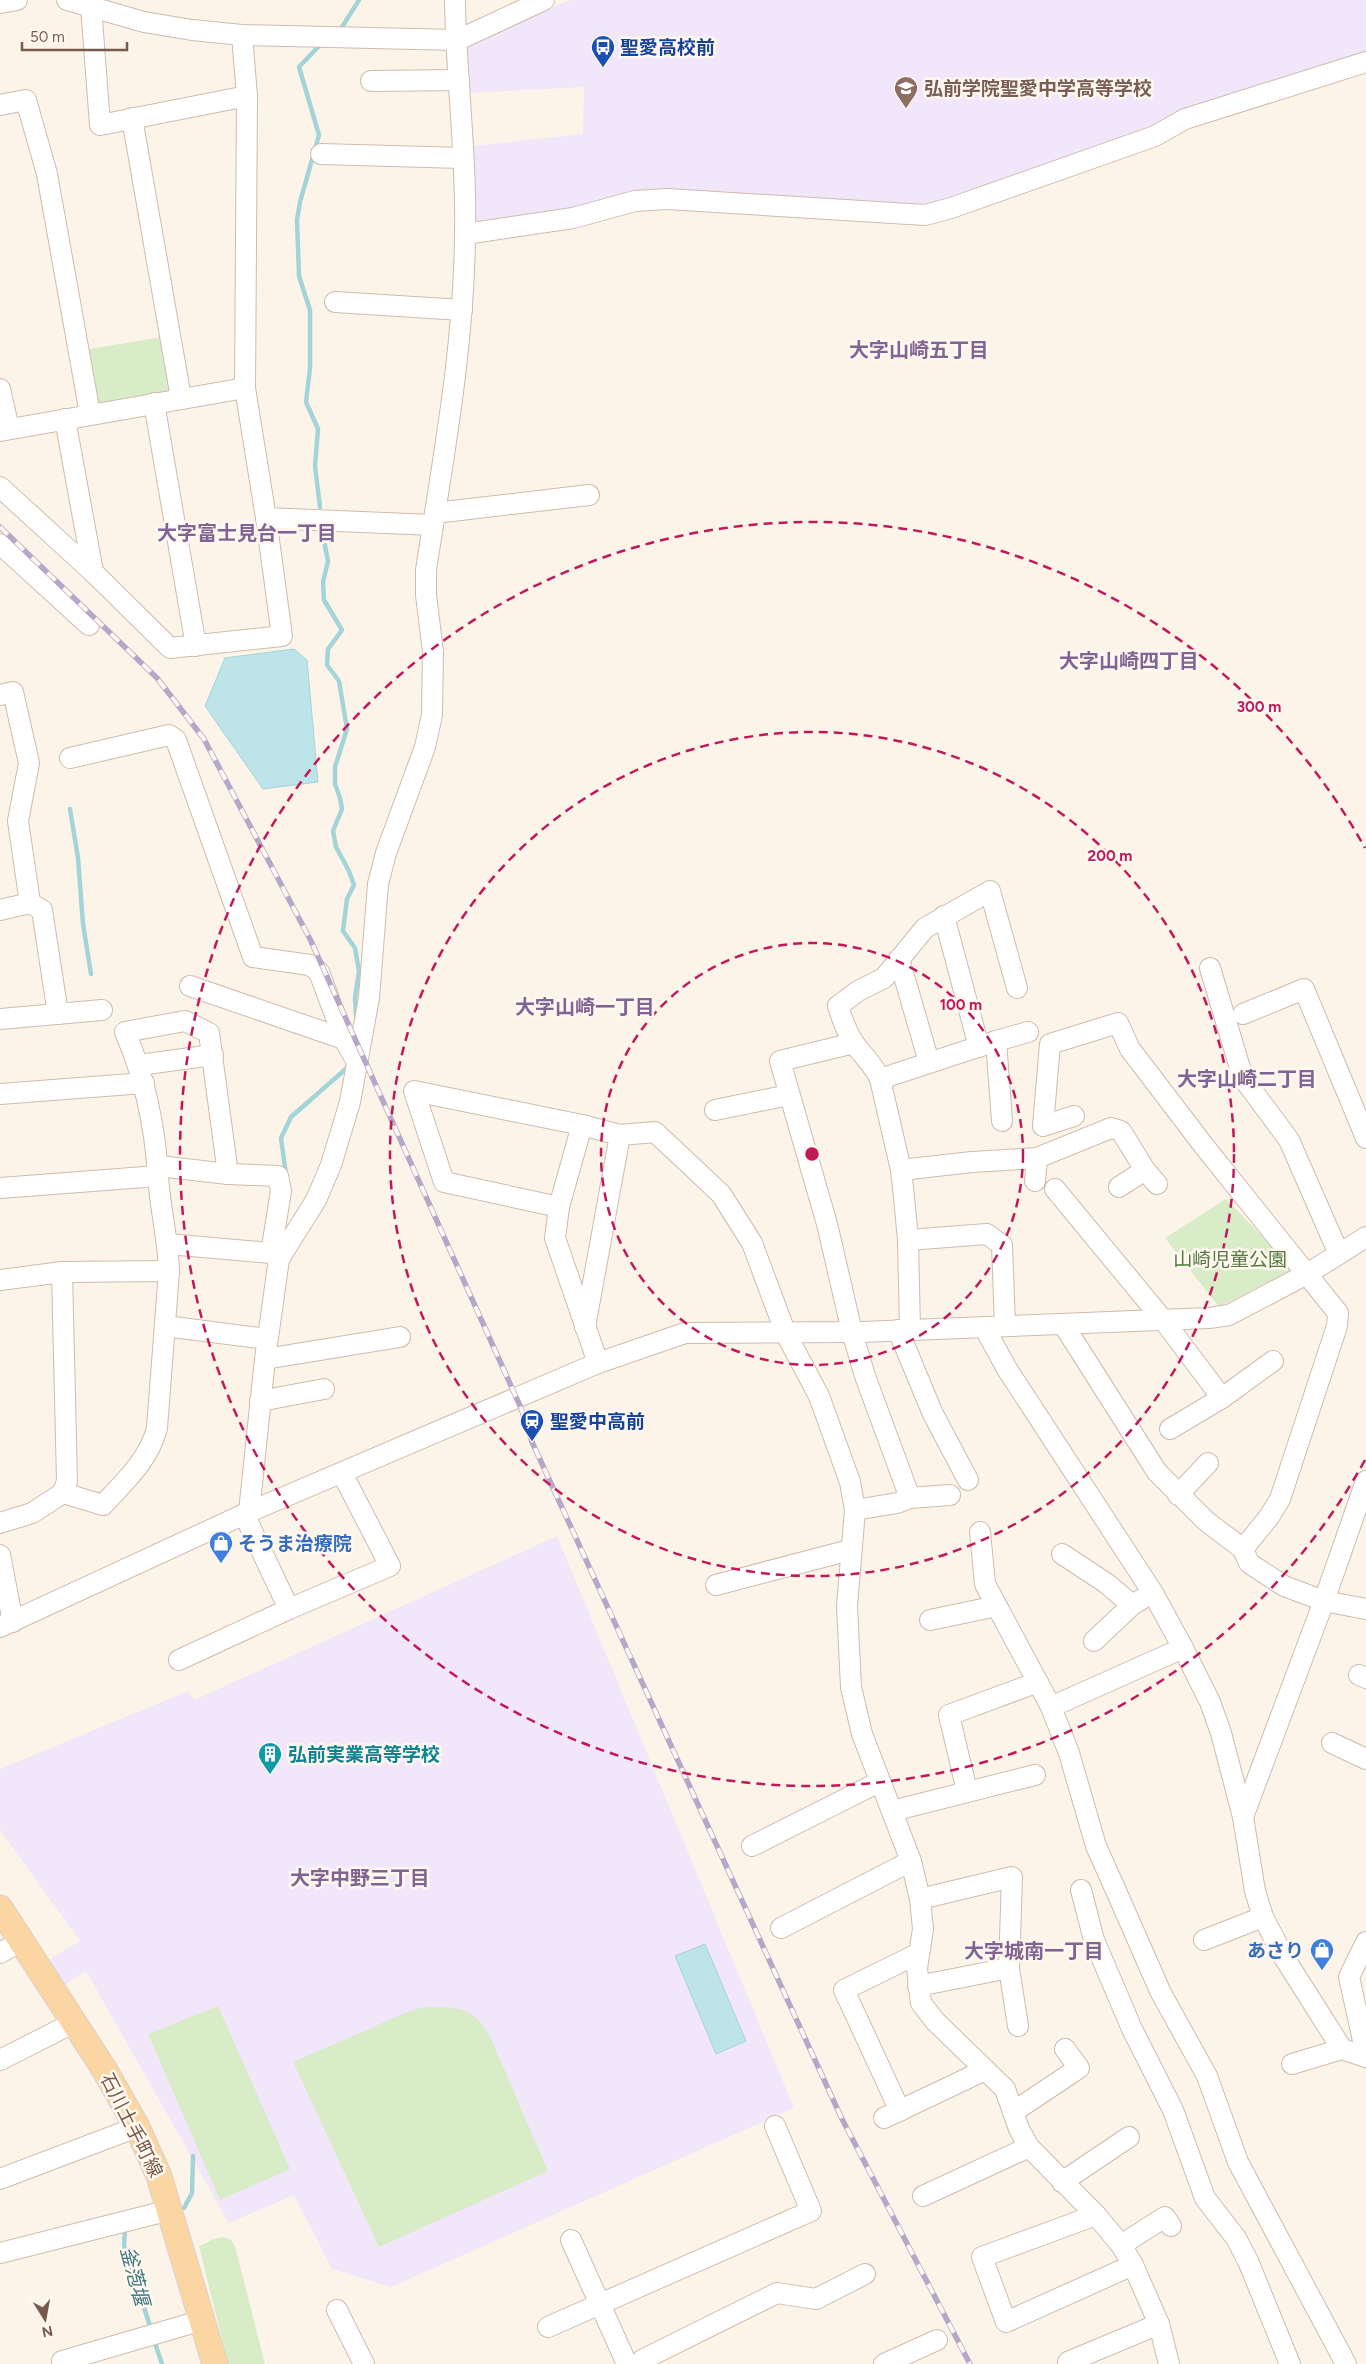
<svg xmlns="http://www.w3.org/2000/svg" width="1366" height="2364" font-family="Figtree,'Noto Sans JP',sans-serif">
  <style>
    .education { fill: #f1e6fa }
    .green { fill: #d8ecc7 }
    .water { fill: #bde4e8; stroke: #a3d4da }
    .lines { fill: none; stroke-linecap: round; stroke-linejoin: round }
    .stream { stroke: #a3d4da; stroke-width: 4.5 }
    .minor-casing { stroke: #d0bbae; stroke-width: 22 }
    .major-casing { stroke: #d9d1cd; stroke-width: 27 }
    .minor { stroke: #fff; stroke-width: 20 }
    .major { stroke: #fbd5a2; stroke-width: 25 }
    .rail-casing { stroke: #b6a6c8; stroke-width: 5.5 }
    .rail { stroke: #fff8f0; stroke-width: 4; stroke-dasharray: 11; stroke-linecap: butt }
    .ring { fill: none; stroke: #c2185b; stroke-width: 2.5; stroke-dasharray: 9 6 }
    .labels { text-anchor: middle; stroke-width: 5; stroke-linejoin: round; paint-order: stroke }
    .transit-label { font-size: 19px; font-weight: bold; fill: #164399; stroke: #fff8f0; text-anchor: start }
    .education-label { font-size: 19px; font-weight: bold; fill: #785e54; stroke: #fff8f0; text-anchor: start }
    .park-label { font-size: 19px; fill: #547941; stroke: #fff8f0 }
    .shop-label { font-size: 19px; font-weight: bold; fill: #366cbe; stroke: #fff8f0; text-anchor: start }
    .culture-label { font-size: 19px; font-weight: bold; fill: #0d838f; stroke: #fff8f0; text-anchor: start }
    .street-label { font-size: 19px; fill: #79594c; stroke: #fff8f0 }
    .neighbourhood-label { font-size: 20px; font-weight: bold; fill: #816494; stroke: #fff8f0 }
    .water-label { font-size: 20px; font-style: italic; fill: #3f777e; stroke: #fff8f0 }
    .centre { fill: #c2185b; stroke: #fff8f0; stroke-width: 2.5 }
    .ring-label { font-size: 15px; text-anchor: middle; font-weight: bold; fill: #c2185b; stroke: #fff8f0; stroke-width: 5; stroke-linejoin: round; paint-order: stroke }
  </style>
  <rect width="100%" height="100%" fill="#fdf4e9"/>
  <g class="education">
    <polygon points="571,0 1366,0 1366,64 930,210 642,194 485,226 472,217 471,146 583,134 584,87 467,93 464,45 493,31"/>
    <polygon points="557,1536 794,2108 391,2287 332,2269 294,2195 229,2223 86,1971 64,1985 49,1960 80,1941 0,1830 0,1769 188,1691 194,1700"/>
  </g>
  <g class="green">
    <polygon points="162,337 171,390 167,395 99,407 84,350"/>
    <polygon points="1226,1199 1294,1269 1219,1307 1165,1238"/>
    <polygon points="218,2006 290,2169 220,2200 148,2034"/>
    <path d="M425,2007C458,2007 472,2006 490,2036L548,2171L379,2247L293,2062L412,2010Z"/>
    <polygon points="223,2237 231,2240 235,2246 265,2364 228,2364 199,2246 214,2239"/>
  </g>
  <g class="water">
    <polygon points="294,649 307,660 318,782 263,789 205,706 225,658"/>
    <polygon points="705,1944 746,2041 716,2054 675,1956"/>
  </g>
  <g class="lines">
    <g class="stream">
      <polyline points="342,27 359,0"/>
      <polyline points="318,47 299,67 319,135 300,202 297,220 299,276 310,310 310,368 306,402 318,429 315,466 320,507"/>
      <polyline points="322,531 328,561 323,582 324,600 342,630 328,649 327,665 339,681 347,729 335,767 335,784 340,798 342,809 333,831 336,847 349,871 354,885 347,899 343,931 355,948 359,971 355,998 356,1016"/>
      <polyline points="70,809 78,858 83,924 91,974"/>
      <polyline points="286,1175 281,1138 291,1117 348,1067"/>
      <polyline points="184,2208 192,2193 193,2156"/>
      <polyline points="130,2229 125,2230 124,2246 151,2329"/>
      <polyline points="154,2340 162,2364"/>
    </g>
    <g class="minor-casing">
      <g id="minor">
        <polyline points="67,0 144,22 192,30 242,35 458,40 544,0"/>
        <polyline points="0,3 17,0"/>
        <polyline points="91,6 100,125 247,96"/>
        <polyline points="371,81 459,80"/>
        <polyline points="0,105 26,100 47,174 90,414"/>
        <polyline points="132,118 181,398"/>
        <polyline points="321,154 462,158"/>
        <polyline points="465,234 573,218 635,201 667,199 925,215 951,208 1155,136 1185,119 1366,62"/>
        <polyline points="335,302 462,310"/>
        <polyline points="0,389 9,429"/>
        <polyline points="154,403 196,646"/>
        <polyline points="65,419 93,572"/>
        <polyline points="0,431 245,388"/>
        <polyline points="0,487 93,572 170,648 282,636 266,518 245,388 247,96 242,35"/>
        <polyline points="435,513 589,495"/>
        <polyline points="266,518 433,525"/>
        <polyline points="0,544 89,625"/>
        <polyline points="0,695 13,692 29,763 18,821 30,903 0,910"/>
        <polyline points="70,758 169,735 176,740 253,957 310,965 319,972 344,1039 358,1064"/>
        <polyline points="30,903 42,910 58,1014"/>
        <polyline points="944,916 979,1047"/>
        <polyline points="899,959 929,1062"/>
        <polyline points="1210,968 1243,1078 1289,1140 1339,1254"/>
        <polyline points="190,986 344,1039"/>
        <polyline points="1243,1014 1304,989 1366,1138"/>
        <polyline points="0,1019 102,1010"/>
        <polyline points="996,1041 1028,1032"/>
        <polyline points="854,1043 780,1061 827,1224 852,1332 865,1376 910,1498 897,1503 855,1510"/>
        <polyline points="139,1065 213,1055"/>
        <polyline points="880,1079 996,1041 1002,1121"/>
        <polyline points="0,1094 144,1083"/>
        <polyline points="715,1110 789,1095"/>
        <polyline points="1074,1116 1043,1126 1050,1044 1118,1023 1130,1049 1204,1146 1338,1313 1337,1326 1280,1499 1269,1517 1243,1549"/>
        <polyline points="582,1125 559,1207 555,1238 598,1363"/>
        <polyline points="620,1135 655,1132 721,1194 752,1243 786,1334 819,1396 850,1482 855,1510 847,1606 851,1687 862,1734 911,1861 920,1899 923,1929 917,1968 921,2003 935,2021 1005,2089 1019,2129 1029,2147 1096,2215 1121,2245 1133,2265 1159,2324 1169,2364"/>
        <polyline points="159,1166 228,1174 278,1176 281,1191 271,1253 279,1259"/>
        <polyline points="901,1170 972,1162 1037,1158 1111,1128 1121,1131 1145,1170 1157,1184"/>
        <polyline points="1035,1181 1037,1158"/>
        <polyline points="1119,1187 1145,1170"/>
        <polyline points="0,1188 158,1176"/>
        <polyline points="1055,1189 1164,1321 1222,1398"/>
        <polyline points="559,1207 444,1182 414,1091 582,1125 620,1135 585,1327"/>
        <polyline points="908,1240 987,1234 1002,1245 1005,1326"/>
        <polyline points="168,1244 271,1253"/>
        <path d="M169,1271C168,1239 160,1208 158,1176C155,1127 145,1078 125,1032L185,1021L209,1033L228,1174"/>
        <path d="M0,1280L62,1272L169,1271L157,1428C149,1460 125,1481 103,1505L63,1493"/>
        <polyline points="1063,1324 1157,1472 1206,1521 1243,1549 1249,1563 1284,1586 1324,1601 1366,1609"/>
        <polyline points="165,1326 267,1339"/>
        <polyline points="984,1327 1007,1369 1153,1593 1183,1648 1210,1702 1221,1733 1243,1817 1255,1891 1263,1917 1285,1959 1342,2049 1366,2057"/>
        <polyline points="898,1330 933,1414 968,1480"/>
        <path d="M910,1330L908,1240L904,1197L901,1170L880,1079C874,1065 862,1055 854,1043C846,1031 842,1019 838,1006L858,991L884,978L925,928L990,891L1017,988"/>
        <polyline points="265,1359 400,1337"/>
        <polyline points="260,1401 324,1389"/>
        <polyline points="1170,1429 1222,1398 1273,1361"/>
        <polyline points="1178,1495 1208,1463"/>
        <polyline points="910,1498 950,1495"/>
        <path d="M249,1512L265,1359L279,1259L316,1200L331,1165L350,1102L369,998L378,884L386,853L425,747L432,715L433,652L426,595V570C443,459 464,348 465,235C467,157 456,78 455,0"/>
        <polyline points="244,1514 289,1609"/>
        <polyline points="0,1523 32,1513 63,1493 67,1481 62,1272"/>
        <polyline points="980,1532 985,1584 1051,1707 1069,1753 1096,1846 1117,1893 1161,1993 1207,2076 1238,2162 1346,2364"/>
        <polyline points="1062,1554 1106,1583 1132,1605"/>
        <polyline points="0,1555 13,1622"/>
        <polyline points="716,1585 850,1550"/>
        <polyline points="930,1620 997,1606"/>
        <polyline points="0,1627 249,1512 598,1363 685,1333 862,1332 1209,1318 1229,1315 1307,1274 1366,1237"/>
        <polyline points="1094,1641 1132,1605 1142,1599"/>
        <polyline points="179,1660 289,1609 390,1566 342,1473"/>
        <polyline points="1359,1675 1366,1678"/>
        <polyline points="1051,1707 1183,1648"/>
        <polyline points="1332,1743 1366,1759"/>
        <polyline points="967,1791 949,1715 1038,1682"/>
        <polyline points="892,1811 1035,1775"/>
        <polyline points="1243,1817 1324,1601 1366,1481"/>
        <polyline points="752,1846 879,1782"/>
        <polyline points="1081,1890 1094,1940 1132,2029 1173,2110 1205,2198 1236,2238 1248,2261 1290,2364"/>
        <polyline points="920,1899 1012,1877 1009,1968 1018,2026"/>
        <polyline points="781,1928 911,1861"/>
        <polyline points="1204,1940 1263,1917"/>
        <polyline points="1366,1942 1349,1977 1366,2054"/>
        <polyline points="0,1953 21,1941"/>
        <polyline points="918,1986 1009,1968"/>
        <polyline points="0,2060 75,2022"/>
        <polyline points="1292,2064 1342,2049"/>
        <polyline points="900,2111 844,1990 919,1953"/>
        <polyline points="1013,2112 1079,2068 1065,2049"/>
        <polyline points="884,2118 985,2070"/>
        <polyline points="0,2179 137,2127"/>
        <polyline points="1062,2182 1129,2137"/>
        <polyline points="923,2196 1029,2147"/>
        <polyline points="1096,2215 982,2257 1006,2322 1133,2265"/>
        <polyline points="571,2240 627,2364"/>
        <polyline points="1121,2245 1165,2217 1171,2226"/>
        <polyline points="0,2253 170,2210"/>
        <polyline points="337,2310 364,2364"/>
        <polyline points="548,2327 811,2211 775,2126"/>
        <polyline points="642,2360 777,2293 816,2299 865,2274"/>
        <polyline points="62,2361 203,2320"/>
        <polyline points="1068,2362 1159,2324"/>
        <polyline points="884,2364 937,2340"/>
      </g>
    </g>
    <g class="major-casing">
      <polyline id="major" points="0,1908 104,2069 137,2127 159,2176 215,2364"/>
    </g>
    <use href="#minor" class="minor"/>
    <use href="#major" class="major"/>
    <g class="rail-casing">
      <polyline id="rail" points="0,527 157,678 204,739 311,941 521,1408 532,1442 842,2119 970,2364"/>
    </g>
    <use href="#rail" class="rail"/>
  </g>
  <g class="ring">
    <circle cx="812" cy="1154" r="211"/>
    <circle cx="812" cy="1154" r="422"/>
    <path d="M1365 1460A632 632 0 1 1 1365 848"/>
  </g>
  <defs>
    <g id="bus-pin" transform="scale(1.25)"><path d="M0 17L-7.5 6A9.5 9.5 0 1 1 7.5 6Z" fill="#1a4fb4" stroke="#fff8f0"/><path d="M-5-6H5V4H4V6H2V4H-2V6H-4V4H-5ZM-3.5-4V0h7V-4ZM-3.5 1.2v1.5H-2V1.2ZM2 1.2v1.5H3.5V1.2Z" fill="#fff"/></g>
    <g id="school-pin" transform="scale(1.25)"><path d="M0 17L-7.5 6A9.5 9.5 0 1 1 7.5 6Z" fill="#8d6e63" stroke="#fff8f0"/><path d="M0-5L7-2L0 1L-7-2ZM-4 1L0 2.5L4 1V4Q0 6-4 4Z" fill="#fff"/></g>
    <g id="station-pin" transform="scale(1.25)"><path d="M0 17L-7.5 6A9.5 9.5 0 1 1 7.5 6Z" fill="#1a4fb4" stroke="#fff8f0"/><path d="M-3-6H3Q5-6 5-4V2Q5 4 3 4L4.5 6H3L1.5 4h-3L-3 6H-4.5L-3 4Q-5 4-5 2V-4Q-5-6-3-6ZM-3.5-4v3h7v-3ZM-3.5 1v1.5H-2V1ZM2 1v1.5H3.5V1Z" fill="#fff"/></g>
    <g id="shop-pin" transform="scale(1.25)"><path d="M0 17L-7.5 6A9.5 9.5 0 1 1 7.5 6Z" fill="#3f7fe0" stroke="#fff8f0"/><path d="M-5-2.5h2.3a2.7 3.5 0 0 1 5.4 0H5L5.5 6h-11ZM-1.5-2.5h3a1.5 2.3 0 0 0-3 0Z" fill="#fff"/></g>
    <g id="building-pin" transform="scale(1.25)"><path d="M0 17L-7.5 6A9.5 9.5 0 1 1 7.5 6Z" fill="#0f9aa8" stroke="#fff8f0"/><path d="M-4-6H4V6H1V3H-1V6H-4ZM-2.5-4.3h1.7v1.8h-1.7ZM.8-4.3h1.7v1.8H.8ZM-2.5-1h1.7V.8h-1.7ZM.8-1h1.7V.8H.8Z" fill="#fff"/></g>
  </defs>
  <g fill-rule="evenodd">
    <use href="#bus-pin" x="603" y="47"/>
    <use href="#school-pin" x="906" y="88"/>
    <use href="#station-pin" x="532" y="1421"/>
    <use href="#shop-pin" x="221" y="1543"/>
    <use href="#building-pin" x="270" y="1754"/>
    <use href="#shop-pin" x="1322" y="1950"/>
  </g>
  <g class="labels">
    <g class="transit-label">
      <text x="620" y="54">聖愛高校前</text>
      <text x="550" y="1428">聖愛中高前</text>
    </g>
    <g class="education-label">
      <text x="924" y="95">弘前学院聖愛中学高等学校</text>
    </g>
    <g class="park-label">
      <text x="1230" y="1266">山崎児童公園</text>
    </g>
    <g class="shop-label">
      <text x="238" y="1550">そうま治療院</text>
      <text x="1304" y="1957" text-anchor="end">あさり</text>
    </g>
    <g class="culture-label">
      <text x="288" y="1761">弘前実業高等学校</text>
    </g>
    <g class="street-label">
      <text transform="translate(132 2125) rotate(63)" y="7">石川土手町線</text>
    </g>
    <g class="neighbourhood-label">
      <text x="919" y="357">大字山崎五丁目</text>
      <text x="247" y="540">大字富士見台一丁目</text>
      <text x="1129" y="668">大字山崎四丁目</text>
      <text x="585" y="1014">大字山崎一丁目</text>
      <text x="1247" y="1086">大字山崎二丁目</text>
      <text x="360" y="1885">大字中野三丁目</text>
      <text x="1034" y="1958">大字城南一丁目</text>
    </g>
    <g class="water-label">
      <text transform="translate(135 2276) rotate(75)" y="7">釜萢堰</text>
    </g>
  </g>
  <circle cx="812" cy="1154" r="8" class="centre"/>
  <g class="ring-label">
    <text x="1259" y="712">300 m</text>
    <text x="1110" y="861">200 m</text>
    <text x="961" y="1010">100 m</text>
  </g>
  <g transform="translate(45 2319) rotate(169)" stroke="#fff8f0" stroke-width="4" paint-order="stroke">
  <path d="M0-4L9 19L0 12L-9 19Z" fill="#79594c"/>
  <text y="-8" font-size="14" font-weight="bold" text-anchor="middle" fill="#79594c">N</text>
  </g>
  <path d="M22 42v8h105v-8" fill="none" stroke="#79594c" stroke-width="2.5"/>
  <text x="30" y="42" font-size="15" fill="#79594c" stroke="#fff8f0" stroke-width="4" paint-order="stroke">50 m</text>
</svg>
